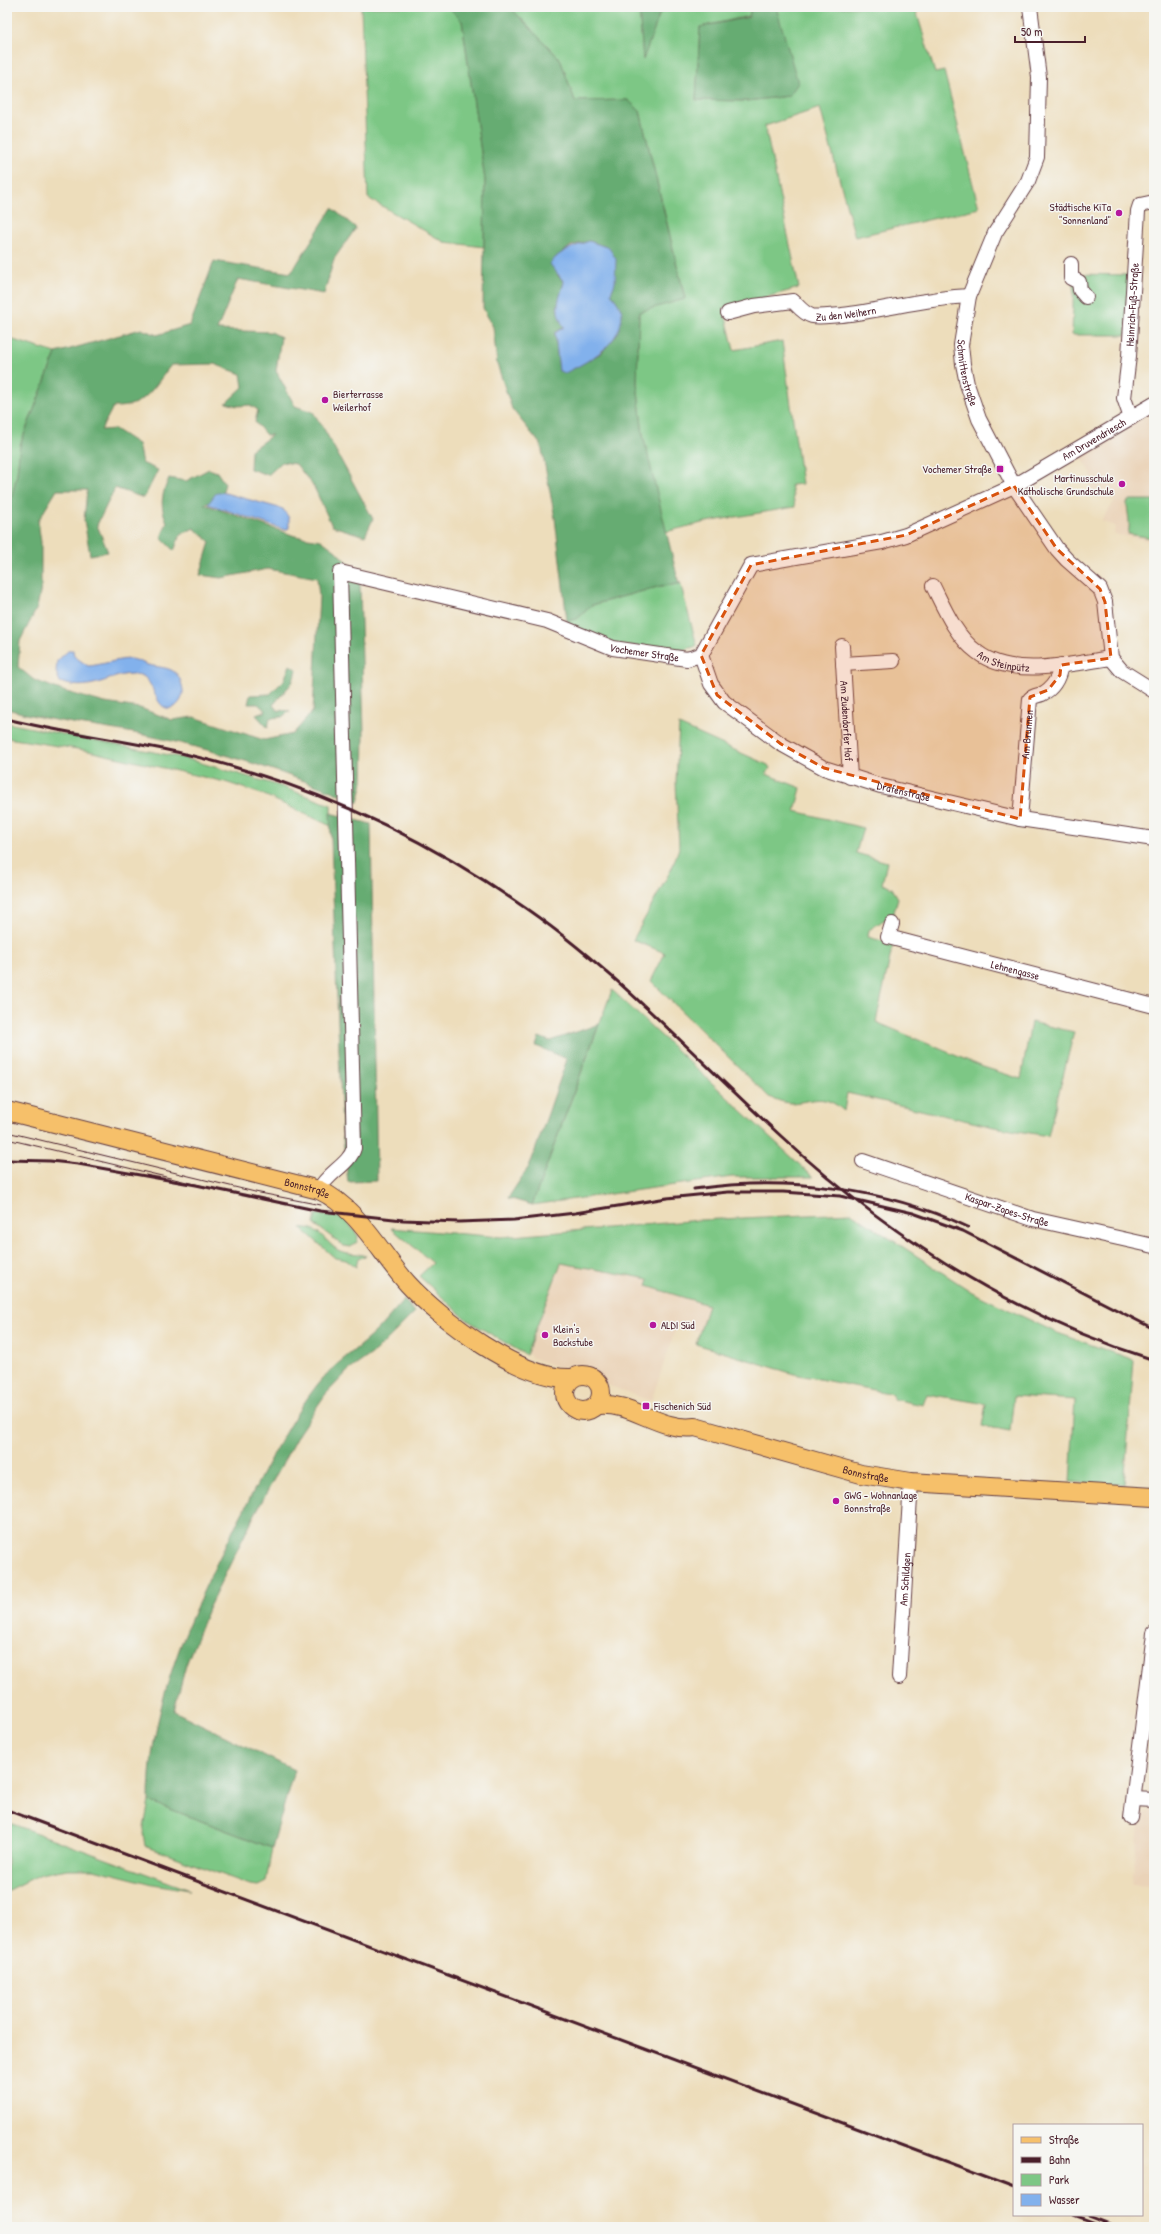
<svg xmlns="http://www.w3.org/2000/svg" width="1161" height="2234" font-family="'Patrick Hand',sans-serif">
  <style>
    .built { fill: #ead3b8 }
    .green { fill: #7dc785; stroke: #647358 }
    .forest { fill: #66ac72; stroke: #58664e; fill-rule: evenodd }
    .water { fill: #82b1ec; stroke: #66688c }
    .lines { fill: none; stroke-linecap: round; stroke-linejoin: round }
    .minor-casing { stroke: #623c41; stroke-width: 16 }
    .major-casing { stroke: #623c41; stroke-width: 20 }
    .minor { stroke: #fff; stroke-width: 14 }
    .major { stroke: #f6c06b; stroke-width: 18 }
    .tram { stroke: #4a1f2b; stroke-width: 1 }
    .rail { stroke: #4a1f2b; stroke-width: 3 }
    .marked { fill: #d8530f; fill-opacity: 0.2; stroke: #d8530f; stroke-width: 3; stroke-dasharray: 8 5; stroke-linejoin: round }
    .poi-dot { fill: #b5179e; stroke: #f6f6f2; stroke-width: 1.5 }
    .labels { text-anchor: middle; stroke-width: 3; stroke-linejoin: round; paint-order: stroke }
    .poi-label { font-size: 11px; fill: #4a1f2b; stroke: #f6f6f2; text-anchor: start }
    .street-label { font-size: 11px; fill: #4a1f2b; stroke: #f6f6f2 }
  </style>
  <rect width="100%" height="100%" fill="#f6f6f2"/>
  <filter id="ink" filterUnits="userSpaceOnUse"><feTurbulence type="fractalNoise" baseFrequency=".025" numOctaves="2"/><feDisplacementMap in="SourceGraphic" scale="8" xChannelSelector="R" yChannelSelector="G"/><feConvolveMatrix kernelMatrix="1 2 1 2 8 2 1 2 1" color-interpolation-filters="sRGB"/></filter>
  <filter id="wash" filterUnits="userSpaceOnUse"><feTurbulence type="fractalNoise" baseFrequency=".012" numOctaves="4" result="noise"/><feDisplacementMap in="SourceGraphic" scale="16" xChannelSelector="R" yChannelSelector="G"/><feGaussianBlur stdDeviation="0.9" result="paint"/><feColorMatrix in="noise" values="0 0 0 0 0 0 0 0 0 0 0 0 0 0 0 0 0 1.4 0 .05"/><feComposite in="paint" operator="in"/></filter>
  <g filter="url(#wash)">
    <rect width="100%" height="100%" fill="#edddbb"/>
    <g class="built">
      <polygon points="1154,411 1154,542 1114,534 1115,526 1101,521 1115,501 1091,497 1091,472 1080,455"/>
      <polygon points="561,1263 649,1279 647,1286 708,1305 699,1332 677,1325 651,1401 533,1358 526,1353"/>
      <polygon points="1154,1809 1154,1885 1132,1884 1140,1815"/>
    </g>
    <g class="green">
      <polygon points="361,7 448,7 462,21 485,180 484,247 444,242 368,198"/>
      <polygon points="510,7 639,7 643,58 662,7 751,7 749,16 700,27 696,100 746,101 789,96 776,7 915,7 935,73 944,71 979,208 855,237 820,108 765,126 799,288 724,309 734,350 782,341 802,484 791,485 795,507 706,522 665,532 643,435 637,383 639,312 685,298 640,111 627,100 575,101 560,59"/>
      <polygon points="1074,274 1131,275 1126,335 1072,335"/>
      <polygon points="7,338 56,353 20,445 17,474 7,518"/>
      <path d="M1130,500H1154V536L1152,538L1128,534C1131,524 1127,512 1127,502Z"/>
      <polygon points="680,582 697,646 679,651 614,644 569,625 567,621 577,619 592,605 661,586 679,584"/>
      <polygon points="7,723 184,758 280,786 331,805 331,826 264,795 225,782 84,750 7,738"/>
      <path d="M679,725L768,765L770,768L766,774L801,788L795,811L863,828L856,853L887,862L882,884L892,888L898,898L892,919L887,918L869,930L868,937L893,944L876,1022L983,1067L1021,1079L1031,1022L1074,1032L1048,1136L994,1127L847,1093L844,1111C823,1092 814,1102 790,1103C784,1103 775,1099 769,1097L651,981L665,953L633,940L672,868L679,848L676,782Z"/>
      <polygon points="612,990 813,1177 732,1177 532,1205"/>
      <polygon points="851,1213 972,1292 1055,1332 1134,1360 1124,1485 1070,1482 1075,1400 1014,1396 1010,1431 982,1426 986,1404 927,1394 923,1405 893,1399 893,1394 794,1374 696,1344 708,1305 647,1286 649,1279 561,1263 526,1355 467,1320 419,1276 433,1263 391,1228 501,1237 700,1220"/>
      <polygon points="316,1214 345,1218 358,1236 357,1242 351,1247 344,1246 314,1224"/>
      <path d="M301,1228C319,1226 324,1241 338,1250C347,1255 356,1252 366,1256L358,1259L356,1267L346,1260L335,1258Z"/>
      <polygon points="149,1801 272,1848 266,1882 258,1886 250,1885 145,1846 143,1833"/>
      <polygon points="7,1822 190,1890 153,1884 94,1869 67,1869 41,1874 7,1891"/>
    </g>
    <g class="forest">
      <path d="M448,7H510L560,59L575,101L628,100L640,111L685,299L639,312L637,383L643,435L679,584L661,586L592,605L577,619L567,621L555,518L541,445L512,409L497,364L493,327L483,308L485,180L462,21ZM589,241L609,248C615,262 617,279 611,293L622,311L616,336L601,353L575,368L559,371L555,333L564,327L557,308L564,282L558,276L555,258L571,246Z"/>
      <polygon points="639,7 662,7 643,60"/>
      <polygon points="751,7 776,7 798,83 789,96 747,101 696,100 700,27 749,17"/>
      <path d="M332,208L356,228L334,259L324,294L238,279L217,330L271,332L281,337L276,371L295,406L313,412L324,429L373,519L365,536L332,526L314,487L296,464L282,462L268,475L250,469L251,450L272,435H266L255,422L258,410L250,405L237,406L226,403L243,387L241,374L214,364L171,365C153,388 145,408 113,407L101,430L115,429L138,444L142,463L158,470L144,498L115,488L97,525L108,552L90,555L84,520L87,490H57L38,521L41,542V587L37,608L20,641L18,667L34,680L63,691L105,703L140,708L172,720L194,717L264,740L293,734L313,711L319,596L317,578L268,569L221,578L200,575L210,542L194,528L180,535L174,551L161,538L167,522C159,505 162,494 169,478L186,481L209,469L217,472L225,484L220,500L204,504L295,536L321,540L336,551L353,569L360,584L364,734L363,782L358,802C288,773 218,750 144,735C99,726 51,722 7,709V518L17,474L20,445L56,353L141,329L157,335L190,325L214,261L291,273Z"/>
      <polygon points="290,665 297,670 292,683 273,705 277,710 290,711 282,717 270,718 268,728 256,715 266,711 258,704 248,704 250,695 270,694 284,680"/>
      <polygon points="330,813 371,824 377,1181 348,1182 342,1131"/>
      <polygon points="599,1024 532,1205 508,1198 530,1165 567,1059 536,1046 539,1037 550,1041"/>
      <path d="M404,1300L415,1312L376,1351L348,1371L325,1395L299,1433L254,1516L208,1609L186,1665L174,1711L294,1770L272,1848L149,1801C149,1695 200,1593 248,1502C269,1461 289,1421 317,1385C331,1367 348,1356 364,1342C379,1330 391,1314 404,1300Z"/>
    </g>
    <g class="water">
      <path d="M589,241L609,248L616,259L615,283L611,293C614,298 621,307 622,312C623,344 589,361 565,373L559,371L555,333L564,327C553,309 559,301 564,282L550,264C560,250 574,247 589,241Z"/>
      <polygon points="217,492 225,493 283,509 289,518 289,528 285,530 208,504"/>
      <path d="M69,650H73L74,656L88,666C102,665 117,659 130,659C136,659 142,663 148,665C167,669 179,666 183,690C184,696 179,705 174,707C155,716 155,678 140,675C114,669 95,695 60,682L56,672L57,661Z"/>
    </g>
  </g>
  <g filter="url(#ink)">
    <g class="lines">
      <g class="minor-casing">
        <g id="minor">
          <path id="s1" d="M1030,7L1039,77L1037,157L1028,181L995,233L969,296L961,345L963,364L967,384L979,419L1014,486L1057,549L1067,560L1100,589L1105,602L1111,658L1122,671L1154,691"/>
          <polyline points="1071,264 1071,278 1079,282 1080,290 1086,297"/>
          <path id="s2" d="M728,313L754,306L793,301C798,306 804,314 812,316C821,318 833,315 842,315C885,310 926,298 969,296"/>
          <path id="s3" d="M1131,418L1124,398L1129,356L1138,211L1140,205L1154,202"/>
          <path id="s4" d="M933,586C944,608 956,637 977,652C1011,679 1071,664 1111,658"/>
          <path id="s5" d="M842,646L850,777"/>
          <path id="s6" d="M701,655L711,684L724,702L781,744L824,768L881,786L1020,819L1154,839"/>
          <polyline points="843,664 893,661"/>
          <path id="s7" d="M1020,819L1030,699C1034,695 1037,696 1042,694C1054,688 1059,677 1061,665"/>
          <path id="s8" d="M892,924L888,937L1154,1006"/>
          <path id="s9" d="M863,1161L1033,1219L1154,1246"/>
          <path id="s10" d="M319,1190C327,1173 349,1165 354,1148L340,572L547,621L613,648L687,659L701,655L751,565L882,542L906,535L1014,486L1154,404"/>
          <path id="s11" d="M899,1677L911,1482"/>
          <polyline points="1134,1799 1154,1800"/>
          <polyline points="1131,1818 1154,1633"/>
        </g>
      </g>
      <g class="major-casing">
        <g id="major">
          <path id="s12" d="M7,1111L319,1190C358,1208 380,1253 408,1284C441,1320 521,1380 571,1378"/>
          <circle cx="583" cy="1393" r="18"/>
          <path id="s13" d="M597,1405C632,1401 660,1432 695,1427L861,1474L911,1482L1154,1497"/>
        </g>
      </g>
      <use href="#minor" class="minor"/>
      <use href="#major" class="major"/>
      <g class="tram">
        <polyline points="7,1132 255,1192 321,1205"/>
        <polyline points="7,1139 212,1188"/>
      </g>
      <g class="rail">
        <path d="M7,719C66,734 126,740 185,754C304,782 415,832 515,901C614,967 694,1057 782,1137C889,1236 1014,1316 1154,1360"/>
        <polyline points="7,1160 50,1161 78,1164 196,1185 320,1211 403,1220 459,1222 514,1220 575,1213 667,1198 728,1192 783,1192 840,1196 913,1213 963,1231 1154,1329"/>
        <path d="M694,1189C785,1176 883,1187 968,1227"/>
        <polyline points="7,1810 1014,2187"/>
        <polyline points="1073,2215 1095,2223"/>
        <polyline points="1089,2215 1121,2227"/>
      </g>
    </g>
  </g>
  <path class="marked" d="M1014,486L1057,549L1100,589L1105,602L1111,658L1061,665L1060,675L1048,690L1030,697L1020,819L824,768L781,744L717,695L701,655L751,565L906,535Z"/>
  <g class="poi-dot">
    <circle cx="1119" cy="213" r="4"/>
    <circle cx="325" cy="400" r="4"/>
    <rect x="996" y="465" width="8" height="8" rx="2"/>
    <circle cx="1122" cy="484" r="4"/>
    <circle cx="653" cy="1325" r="4"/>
    <circle cx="545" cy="1335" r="4"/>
    <rect x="642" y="1402" width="8" height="8" rx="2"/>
    <circle cx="836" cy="1501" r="4"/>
  </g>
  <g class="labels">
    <g class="poi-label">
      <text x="1111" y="211" text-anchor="end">Städtische KiTa<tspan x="1111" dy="13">"Sonnenland"</tspan></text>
      <text x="333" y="398">Bierterrasse<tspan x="333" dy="13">Weilerhof</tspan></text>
      <text x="992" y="473" text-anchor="end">Vochemer Straße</text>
      <text x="1114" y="482" text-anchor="end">Martinusschule<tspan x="1114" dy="13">Katholische Grundschule</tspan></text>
      <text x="661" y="1329">ALDI Süd</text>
      <text x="553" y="1333">Klein's<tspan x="553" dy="13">Backstube</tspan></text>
      <text x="654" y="1410">Fischenich Süd</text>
      <text x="844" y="1499">GWG - Wohnanlage<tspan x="844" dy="13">Bonnstraße</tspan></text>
    </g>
    <g class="street-label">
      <text dy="4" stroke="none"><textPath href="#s3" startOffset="115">Heinrich-Fuß-Straße</textPath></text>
      <text dy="4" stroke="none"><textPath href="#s2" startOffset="125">Zu den Weihern</textPath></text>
      <text dy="4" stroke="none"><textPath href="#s1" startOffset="384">Schmittenstraße</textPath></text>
      <text dy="4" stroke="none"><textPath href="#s10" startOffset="1477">Am Druvendriesch</textPath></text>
      <text dy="4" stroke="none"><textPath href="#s10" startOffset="947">Vochemer Straße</textPath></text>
      <text dy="4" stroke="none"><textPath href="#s4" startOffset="109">Am Steinpütz</textPath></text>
      <text dy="4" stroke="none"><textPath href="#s5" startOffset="75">Am Zudendorfer Hof</textPath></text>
      <text dy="4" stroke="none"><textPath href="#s7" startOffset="85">Am Brunnen</textPath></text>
      <text dy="4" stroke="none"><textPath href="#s6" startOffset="256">Drafenstraße</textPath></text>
      <text dy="4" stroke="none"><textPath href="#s8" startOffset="145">Lehnengasse</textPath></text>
      <text dy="4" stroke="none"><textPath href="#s12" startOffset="310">Bonnstraße</textPath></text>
      <text dy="4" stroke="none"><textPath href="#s9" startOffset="152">Kaspar-Zopes-Straße</textPath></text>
      <text dy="4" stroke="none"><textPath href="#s13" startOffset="279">Bonnstraße</textPath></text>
      <text dy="4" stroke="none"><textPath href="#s11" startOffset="98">Am Schildgen</textPath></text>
    </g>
  </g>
  <rect width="1161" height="2234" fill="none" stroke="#f6f6f2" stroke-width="24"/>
  <rect x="1013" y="2124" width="130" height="92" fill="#f6f6f2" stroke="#b1a0a2"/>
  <rect x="1021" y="2137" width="20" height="6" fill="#f6c06b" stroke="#b1a0a2"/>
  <text x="1049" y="2144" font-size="12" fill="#4a1f2b">Straße</text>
  <rect x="1021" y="2157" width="20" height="6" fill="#4a1f2b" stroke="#b1a0a2"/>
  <text x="1049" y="2164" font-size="12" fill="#4a1f2b">Bahn</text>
  <rect x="1021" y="2174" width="20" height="12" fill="#7dc785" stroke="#b1a0a2"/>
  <text x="1049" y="2184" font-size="12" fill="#4a1f2b">Park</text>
  <rect x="1021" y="2194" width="20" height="12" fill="#82b1ec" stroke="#b1a0a2"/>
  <text x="1049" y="2204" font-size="12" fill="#4a1f2b">Wasser</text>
  <path d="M1015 36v6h70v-6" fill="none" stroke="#4a1f2b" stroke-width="2"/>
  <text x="1021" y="36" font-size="12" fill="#4a1f2b" stroke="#f6f6f2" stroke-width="3" paint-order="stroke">50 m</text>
</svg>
